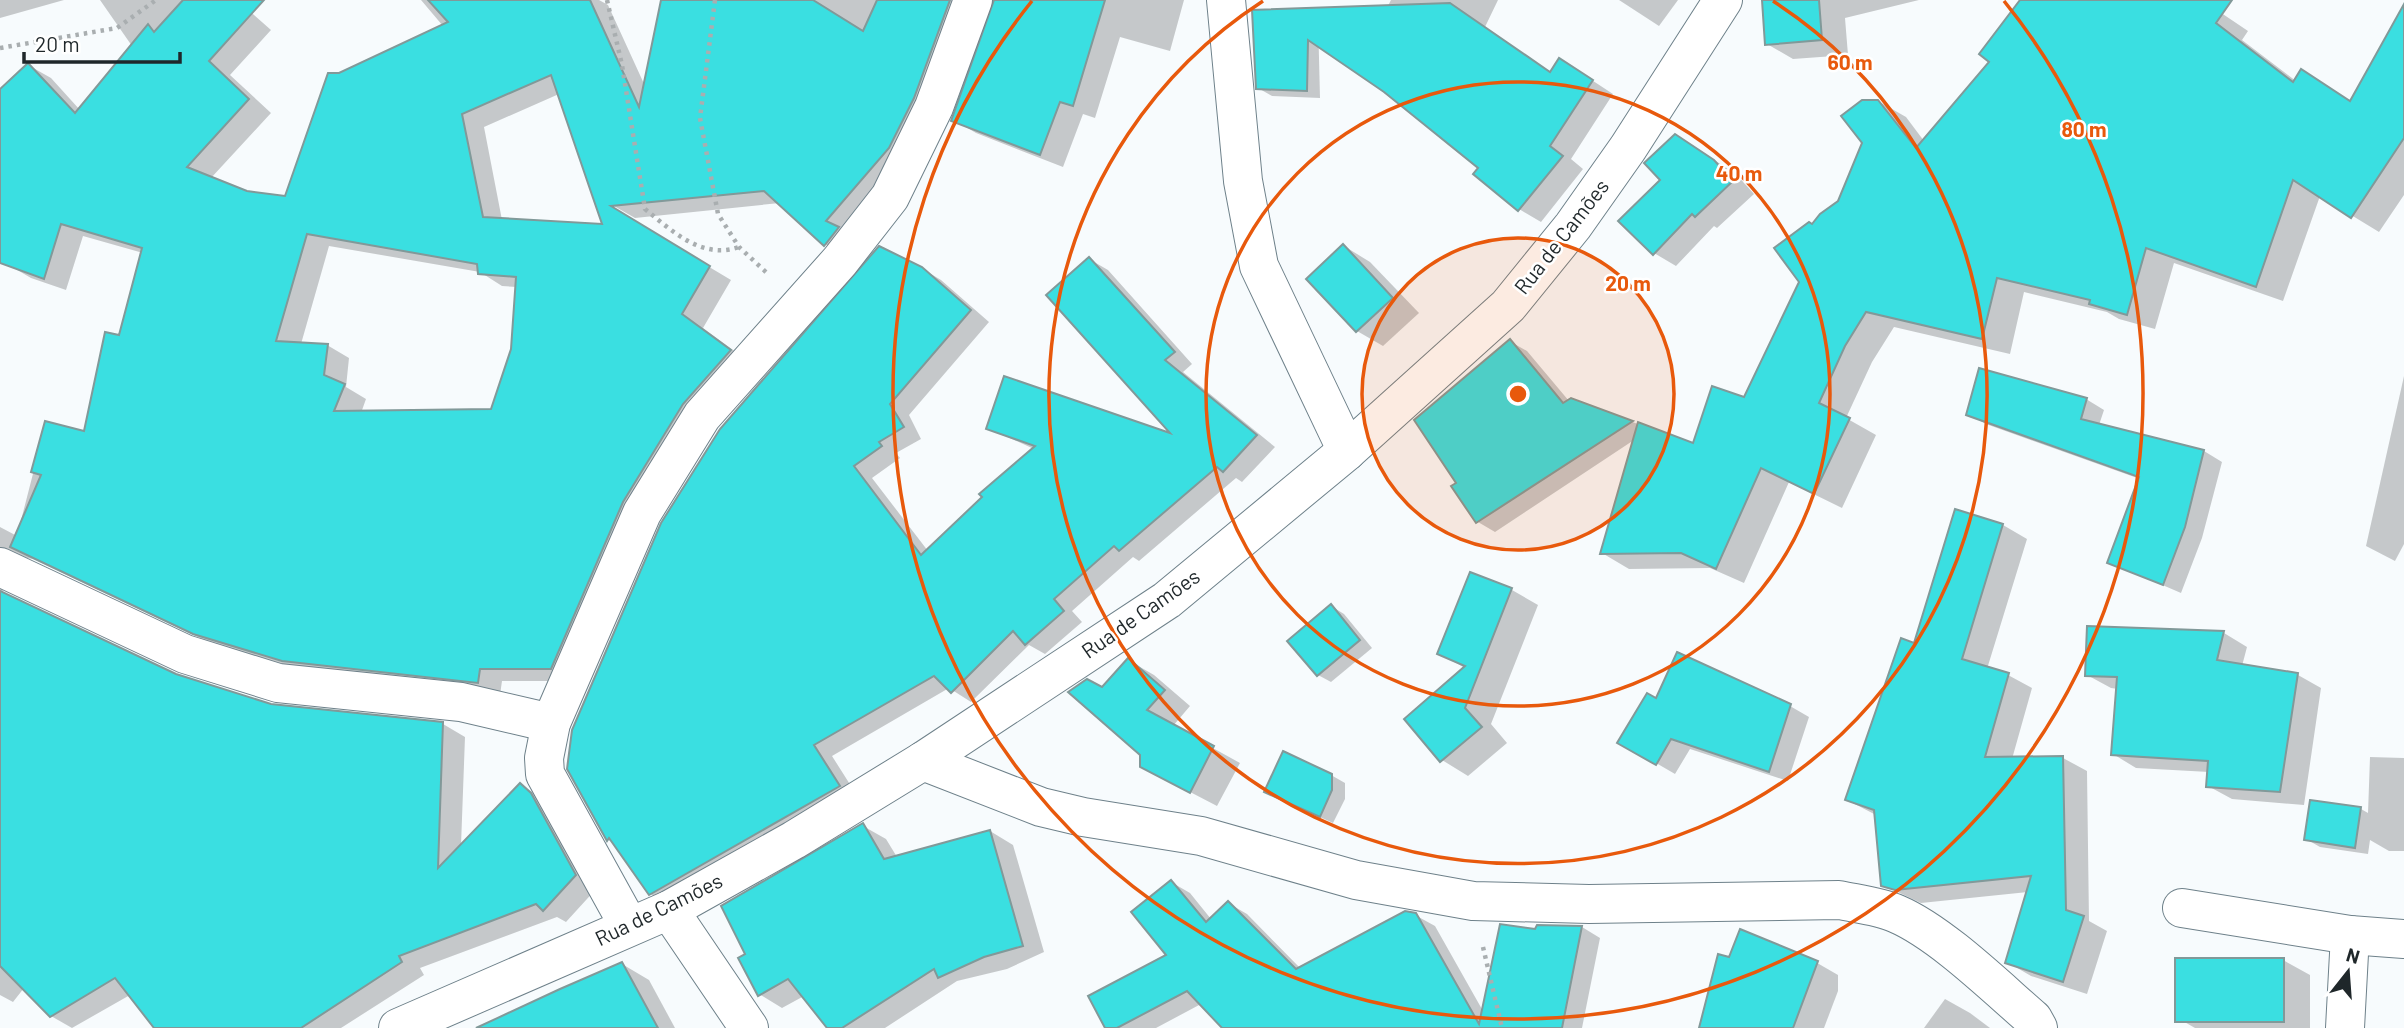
<svg xmlns="http://www.w3.org/2000/svg" width="2404" height="1028" font-family="Barlow,sans-serif">
  <style>
    .shadow { fill: #0003; fill-rule: evenodd }
    .building { fill: #3adfe1; stroke: #819999; stroke-width: 2; fill-rule: evenodd }
    .lines { fill: none; stroke-linecap: round; stroke-linejoin: round }
    .minor-casing { stroke: #6e818a; stroke-width: 40 }
    .path { stroke: #a9aeb0; stroke-width: 4.5; stroke-dasharray: 3.5 5; stroke-linecap: butt }
    .minor { stroke: #fff; stroke-width: 38 }
    .ring { fill: none; stroke: #e8590c; stroke-width: 3.5 }
    .labels { text-anchor: middle; stroke-width: 5; stroke-linejoin: round; paint-order: stroke }
    .street-label { font-size: 21px; fill: #1f272a; stroke: #fff }
    .centre { fill: #e8590c; stroke: #fff; stroke-width: 3.5 }
    .ring-label { font-size: 21px; text-anchor: middle; font-weight: bold; fill: #e8590c; stroke: #fff; stroke-width: 5; stroke-linejoin: round; paint-order: stroke }
  </style>
  <rect width="100%" height="100%" fill="#f7fbfd"/>
  <g class="shadow">
    <polygon points="0,0 64,0 0,18"/>
    <path d="M100,0H237L271,30L230,75L271,113L211,178L247,193L286,198L339,74L443,26L421,0H599L608,5L645,86L663,0H978L847,257L825,244L780,203L635,218L614,206V210L731,280L703,328L752,364L706,417L573,681H502L500,695L306,673L217,646L33,559L21,557L0,582L4,594L178,677L275,706L443,724L465,737L461,846L520,785L543,798L597,888L566,922L557,917L420,968L424,975L341,1028H156L130,995L72,1028L51,1016L24,988L13,1002L0,995V527L17,536L46,423L86,433L120,337L143,253L83,236L66,290L31,278L0,260V91L28,65L51,78L80,110L132,46ZM559,94L605,226L502,220L484,127ZM329,246L480,272L502,286L517,287L513,350L493,411L361,413L366,399L346,387L349,358L327,345L301,344Z"/>
    <polygon points="996,0 1184,0 1170,51 1120,37 1095,118 1083,114 1063,167 976,133 954,120"/>
    <polygon points="1391,0 1498,0 1485,27 1551,73 1581,73 1613,94 1571,159 1583,169 1541,222 1519,209 1480,168 1355,70"/>
    <polygon points="1619,0 1678,0 1659,26"/>
    <polygon points="1763,0 1919,0 1845,18 1848,55 1793,59 1767,44"/>
    <polygon points="2022,0 2202,0 2248,31 2242,40 2296,81 2302,72 2351,102 2404,8 2404,195 2379,232 2320,196 2283,301 2174,263 2155,329 2119,319 2107,312 2024,292 2010,354 1894,327 1872,362 1846,418 1876,435 1842,508 1789,482 1744,583 1710,568 1629,569 1602,553 1634,440 1495,532 1478,522 1453,487 1459,483 1511,342 1527,351 1569,401 1571,399 1694,445 1745,399 1802,282 1813,227 1839,202 1864,143 1878,101 1906,117 1924,141 1992,62"/>
    <polygon points="1318,18 1320,98 1272,96 1258,88"/>
    <polygon points="1697,149 1736,174 1754,194 1717,228 1714,226 1676,266 1654,253"/>
    <polygon points="1344,246 1370,262 1419,313 1383,346 1357,331"/>
    <polygon points="1089,259 1108,270 1192,364 1183,372 1275,447 1242,482 1236,478 1139,561 1133,557 1072,611 1082,622 1045,654 1029,645 971,702 949,688 832,756 858,797 669,905 650,894 615,843 608,840 569,768 574,730 921,268 941,280 989,322 909,415 921,439 896,453 900,458 872,478 928,551 1034,449 988,428 1176,437"/>
    <polygon points="2404,376 2404,544 2395,561 2366,546"/>
    <polygon points="2086,399 2104,410 2099,425 2204,451 2222,462 2202,538 2181,593 2109,562 2140,479 1986,424 1968,414"/>
    <polygon points="1957,511 2003,525 2027,539 1987,669 2008,675 2032,688 2012,759 2063,758 2087,771 2089,921 2107,931 2087,994 2031,976 2007,962 2028,892 1921,903 1883,885 1876,815 1847,800 1916,646"/>
    <polygon points="1471,574 1512,590 1538,605 1491,724 1507,743 1468,776 1442,760 1465,668 1439,653"/>
    <polygon points="1331,606 1344,614 1372,648 1331,682 1318,675"/>
    <polygon points="2089,628 2224,633 2247,647 2242,666 2298,675 2321,688 2304,805 2232,799 2208,786 2209,772 2136,768 2113,754 2118,689 2111,688 2087,675"/>
    <polygon points="1128,660 1154,675 1190,706 1173,726 1240,763 1217,806 1169,781 1142,754 1103,689"/>
    <polygon points="1657,700 1790,706 1809,717 1788,781 1690,749 1675,774 1620,742"/>
    <polygon points="2370,757 2404,758 2404,851 2389,851 2370,840 2368,854 2320,847 2306,839 2361,809 2368,813"/>
    <polygon points="1331,775 1345,783 1345,799 1333,823 1280,799"/>
    <polygon points="863,826 886,839 897,857 990,831 1013,845 1044,952 1007,969 957,981 885,1028 829,1028 804,996 782,1008 759,994 747,955"/>
    <polygon points="1171,882 1190,893 1211,919 1228,903 1247,914 1301,969 1415,915 1435,926 1483,1011 1537,931 1582,927 1600,938 1582,1028 1225,1028 1201,1004 1156,1028 1107,1028 1168,956"/>
    <polygon points="1730,959 1812,960 1838,975 1838,991 1824,1028 1701,1028"/>
    <polygon points="2176,960 2283,960 2310,975 2310,1028 2195,1028 2174,1016"/>
    <polygon points="622,964 649,980 675,1028 486,1028"/>
    <polygon points="1945,999 1970,1013 1990,1028 1924,1028"/>
  </g>
  <g class="building">
    <path d="M183,0H264L209,61L249,99L187,167L247,191L285,196L328,73H339L448,22L428,0H590L639,107L661,0H813L863,31L877,0H950L914,98L889,148L826,221L839,227L824,246L764,191L611,206L710,266L682,314L731,350L683,404L623,502L551,669H480L478,683L282,661L193,634L10,547L41,475L31,472L45,421L84,431L105,332L119,335L142,248L61,224L44,279L0,263V89L28,63L75,113L148,24L154,32ZM551,75L592,195L602,224L483,217L462,114ZM307,234L477,264L478,274L516,277L511,349L491,409L334,411L345,384L324,375L328,344L276,341Z"/>
    <polygon points="994,0 1105,0 1073,106 1060,102 1040,155 951,121"/>
    <polygon points="1762,0 1819,0 1822,40 1765,45"/>
    <polygon points="2020,0 2232,0 2216,23 2293,82 2301,69 2350,101 2404,4 2404,138 2351,218 2293,180 2256,287 2146,248 2127,315 2089,304 2090,300 1997,278 1982,339 1866,312 1845,346 1819,403 1850,418 1814,494 1761,468 1716,569 1681,553 1600,554 1638,422 1693,443 1712,386 1744,397 1799,282 1774,248 1809,222 1812,224 1820,214 1838,201 1862,143 1841,116 1862,100 1878,100 1916,148 1989,62 1979,54"/>
    <polygon points="1450,3 1550,72 1559,58 1593,80 1550,146 1563,156 1518,211 1473,174 1478,168 1384,92 1308,40 1307,91 1256,89 1252,10"/>
    <polygon points="1675,134 1714,160 1733,181 1695,217 1692,214 1653,255 1618,221 1660,180 1644,163"/>
    <polygon points="1343,244 1393,298 1356,332 1306,279"/>
    <polygon points="879,246 922,267 971,310 890,404 904,427 879,442 882,446 854,466 921,555 982,497 979,494 1035,446 986,429 1004,376 1170,433 1046,295 1089,257 1175,352 1165,360 1257,435 1223,472 1217,467 1119,551 1114,546 1054,599 1064,611 1025,645 1013,631 951,693 934,676 814,745 840,786 649,895 609,838 607,841 567,769 572,730 661,523 720,429"/>
    <polygon points="1510,339 1563,403 1571,398 1633,421 1476,523 1451,486 1456,483 1414,420"/>
    <polygon points="1979,368 2087,398 2081,419 2204,450 2185,527 2163,585 2107,563 2139,477 1966,415"/>
    <polygon points="1955,509 2003,524 1962,659 2009,673 1985,757 2063,756 2066,910 2084,916 2063,982 2005,963 2031,876 1895,890 1881,886 1874,810 1845,800 1901,638 1914,643"/>
    <polygon points="1470,572 1512,588 1465,708 1482,727 1440,762 1404,719 1465,666 1437,654"/>
    <polygon points="0,591 176,674 271,704 443,722 438,868 520,783 531,793 576,875 543,911 536,904 399,956 402,962 301,1028 154,1028 115,978 50,1017 0,966"/>
    <polygon points="1331,604 1360,640 1317,676 1287,641"/>
    <polygon points="2087,626 2224,631 2217,660 2298,673 2280,792 2206,787 2208,761 2111,755 2117,677 2085,676"/>
    <polygon points="1677,652 1791,704 1769,772 1671,739 1656,765 1617,743 1647,693 1656,698"/>
    <polygon points="1128,658 1165,690 1147,710 1214,746 1190,793 1140,767 1140,755 1068,692 1087,679 1102,687"/>
    <polygon points="1283,751 1332,774 1332,790 1320,817 1264,792"/>
    <polygon points="2310,800 2361,807 2355,848 2304,840"/>
    <polygon points="863,823 884,859 990,830 1023,946 984,957 938,978 934,969 842,1028 827,1028 788,979 758,996 738,958 745,954 721,906"/>
    <polygon points="1171,880 1206,922 1228,901 1296,969 1405,911 1416,913 1479,1024 1500,924 1535,929 1537,925 1582,926 1562,1028 1222,1028 1187,991 1117,1028 1105,1028 1088,996 1166,955 1131,912"/>
    <polygon points="1740,929 1818,961 1793,1028 1699,1028 1718,954 1729,957"/>
    <rect x="2175" y="958" width="109" height="64"/>
    <polygon points="622,962 658,1028 476,1028 560,989"/>
  </g>
  <g class="lines">
    <g class="minor-casing">
      <g id="minor">
        <polyline points="1226,0 1243,181 1259,266 1347,451"/>
        <polyline points="0,567 185,654 278,683 461,702 551,723"/>
        <path d="M923,761L1041,807L1083,817L1201,836L1356,880L1473,901L1589,904L1839,900C1858,904 1879,906 1897,914C1941,933 1996,987 2033,1019L2038,1028"/>
        <polyline points="2182,908 2350,935 2404,939"/>
        <polyline points="669,910 749,1028"/>
        <polyline points="629,926 545,774 544,758 551,723 642,513 702,416 840,261 890,197 934,107 973,0"/>
        <polyline points="398,1028 669,910 794,840 923,761 1167,600 1347,451 1508,306 1573,226 1628,148 1723,0"/>
        <polyline points="2345,1028 2350,935"/>
      </g>
    </g>
    <g class="path">
      <path d="M607,0L622,65L645,209C672,231 702,260 739,247"/>
      <polyline points="715,0 700,118 718,214 739,247 768,274"/>
      <polyline points="0,48 117,28 156,0"/>
      <polyline points="1483,947 1502,1028"/>
    </g>
    <use href="#minor" class="minor"/>
  </g>
  <circle cx="1518" cy="394" r="156" fill="#e8590c" fill-opacity=".12"/>
  <g class="ring">
    <circle cx="1518" cy="394" r="156"/>
    <circle cx="1518" cy="394" r="312"/>
    <path d="M1773 1A469 469 0 1 1 1263 1"/>
    <path d="M2004 1A625 625 0 1 1 1032 1"/>
  </g>
  <g class="labels">
    <g class="street-label">
      <text transform="translate(1562 237) rotate(-52)" y="7">Rua de Camões</text>
      <text transform="translate(1141 614) rotate(-35)" y="7">Rua de Camões</text>
      <text transform="translate(659 910) rotate(-26)" y="7">Rua de Camões</text>
    </g>
  </g>
  <circle cx="1518" cy="394" r="10" class="centre"/>
  <g class="ring-label">
    <text x="1850" y="70">60 m</text>
    <text x="2084" y="137">80 m</text>
    <text x="1739" y="181">40 m</text>
    <text x="1628" y="291">20 m</text>
  </g>
  <g transform="translate(2348 972) rotate(17)" stroke="#ffffff" stroke-width="5" paint-order="stroke">
  <path d="M0-5L12 26L0 18L-12 26Z" fill="#1f272a"/>
  <text y="-10" font-size="19" font-weight="bold" text-anchor="middle" fill="#1f272a">N</text>
  </g>
  <path d="M24 52v10h156v-10" fill="none" stroke="#1f272a" stroke-width="3.5"/>
  <text x="35" y="52" font-size="21" fill="#1f272a" stroke="#ffffff" stroke-width="5" paint-order="stroke">20 m</text>
</svg>
